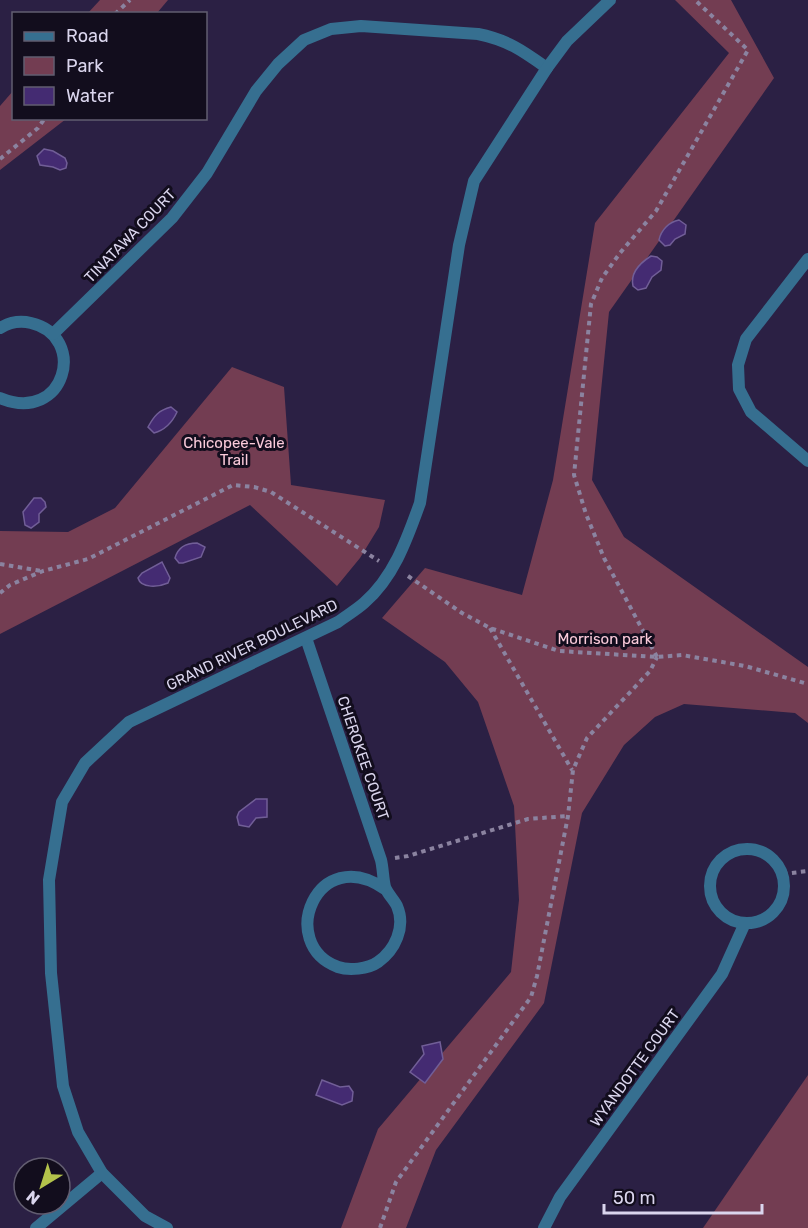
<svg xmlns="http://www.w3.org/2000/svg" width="808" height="1228" font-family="Rubik,sans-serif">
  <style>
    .green { fill: #733d52 }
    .water { fill: #442b72; stroke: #715e97; stroke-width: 1.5 }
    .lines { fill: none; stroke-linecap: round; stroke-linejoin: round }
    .path { stroke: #8b83a0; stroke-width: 4; stroke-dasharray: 4.5 4.5; stroke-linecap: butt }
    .street { stroke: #366f90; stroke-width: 12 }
    .labels { text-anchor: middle; stroke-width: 6; stroke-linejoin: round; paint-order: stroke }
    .street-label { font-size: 15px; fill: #dad5ed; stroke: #120d1d }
    .park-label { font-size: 15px; fill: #facada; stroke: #120d1d }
  </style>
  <rect width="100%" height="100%" fill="#2b2044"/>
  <g class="green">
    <polygon points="100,0 168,0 157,13 88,13"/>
    <polygon points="675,0 731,0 774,78 609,312 592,480 624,537 808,667 808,723 795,713 684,704 655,717 624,745 582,813 544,1003 436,1150 406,1228 341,1228 378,1129 511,972 519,900 514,806 478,702 445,662 382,618 425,568 522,595 553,480 595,223 729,53"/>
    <polygon points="13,91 14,118 66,119 0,170 0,106"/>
    <polygon points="232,367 284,387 291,485 385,500 379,527 360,558 337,586 250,505 0,634 0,531 68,532 115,508"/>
    <polygon points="808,1075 808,1228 703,1228"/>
  </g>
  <g class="water">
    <polygon points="44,149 53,151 65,158 67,163 66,168 60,170 53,167 40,165 37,156"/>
    <path d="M679,220L686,225L685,234L675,239L670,245L665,246L659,240C661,230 669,222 679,220Z"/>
    <path d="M651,256L657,257L662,261L661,270L652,277L646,288L638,290L633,286C630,273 640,263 651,256Z"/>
    <path d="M171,407L177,412C172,423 165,430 154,433L148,427C154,416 159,410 171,407Z"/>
    <polygon points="34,498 41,498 45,502 46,507 39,514 39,522 31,528 25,525 23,512"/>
    <path d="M197,543L205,547L201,557L183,563H179L175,558C178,547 187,543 197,543Z"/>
    <path d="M162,562L170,578L168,583C159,587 141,589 138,578L142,573Z"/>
    <polygon points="256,799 267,799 267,817 256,818 249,827 239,825 237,817 239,812"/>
    <polygon points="440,1042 443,1059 425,1083 410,1072 424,1054 422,1046"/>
    <polygon points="322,1080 340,1087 349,1086 353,1092 352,1101 342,1105 316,1095"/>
  </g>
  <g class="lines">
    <g class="path">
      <polyline points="115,14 130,0"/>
      <polyline points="0,159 38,128 45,118"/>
      <polyline points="0,564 42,571"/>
      <polyline points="408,576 462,613 490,628 559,651 657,657 682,655 745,666 808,684"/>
      <polyline points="0,593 10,585 43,571 88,559 233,485 254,487 271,492 379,561"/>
      <polyline points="490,628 572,770"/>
      <polyline points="657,657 604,558 586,514 574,475 591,304 602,278 620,253 656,211 748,50 695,0"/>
      <polyline points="395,858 408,856 528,819 568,816"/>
      <polyline points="783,874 808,871"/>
      <polyline points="380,1228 396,1182 531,997 537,976 568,816 573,770 587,738 650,671 657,657"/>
    </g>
    <g class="street">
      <polyline points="808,259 746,339 738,365 739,389 751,412 808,461"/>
      <path d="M0,328C10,322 19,320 31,323C88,336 66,425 0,398"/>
      <path d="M53,334L172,218L207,173L256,91L278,64L304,40L331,29L361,26L478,34C508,40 523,51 547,68"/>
      <path d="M306,638L381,860C383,868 383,879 385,887C387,893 394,900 397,906C406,927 395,950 378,962C368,969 349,971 338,967C276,944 317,842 385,889"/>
      <circle cx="747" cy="886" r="37"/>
      <polyline points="36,1228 102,1173"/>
      <path d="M167,1228L145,1216L102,1173L78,1132L63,1086L51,973L49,880L62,802L85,763L129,722L338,622C346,616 356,610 364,603C394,577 407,539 420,503L459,245L474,181L547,68L567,41L610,0"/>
      <polyline points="544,1228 560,1197 722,974 745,923"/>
    </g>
  </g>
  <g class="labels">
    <g class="street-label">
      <text transform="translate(130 236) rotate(-46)" y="5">TINATAWA COURT</text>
      <text transform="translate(252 645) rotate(-26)" y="5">GRAND RIVER BOULEVARD</text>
      <text transform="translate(363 758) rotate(71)" y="5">CHEROKEE COURT</text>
      <text transform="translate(635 1068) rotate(-54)" y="5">WYANDOTTE COURT</text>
    </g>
    <g class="park-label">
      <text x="234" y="448">Chicopee-Vale<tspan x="234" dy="17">Trail</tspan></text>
      <text x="605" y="644">Morrison park</text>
    </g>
  </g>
  <rect x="12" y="12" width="195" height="108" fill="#120d1d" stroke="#625d70" stroke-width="1.5"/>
  <rect x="24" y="32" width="30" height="9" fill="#366f90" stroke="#625d70" stroke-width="1.5"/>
  <text x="66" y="42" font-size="18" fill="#dad5ed">Road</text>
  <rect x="24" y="57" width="30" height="18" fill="#733d52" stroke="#625d70" stroke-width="1.5"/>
  <text x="66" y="72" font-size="18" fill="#dad5ed">Park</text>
  <rect x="24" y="87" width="30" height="18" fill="#442b72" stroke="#625d70" stroke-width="1.5"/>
  <text x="66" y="102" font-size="18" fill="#dad5ed">Water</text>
  <g transform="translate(42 1186) rotate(218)"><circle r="28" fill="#120d1d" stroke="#625d70" stroke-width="1.5"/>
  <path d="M0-4.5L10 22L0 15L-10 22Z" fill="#b3c24b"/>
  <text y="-9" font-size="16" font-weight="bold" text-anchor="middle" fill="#dad5ed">N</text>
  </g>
  <path d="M604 1204v9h158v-9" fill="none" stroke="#dad5ed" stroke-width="3"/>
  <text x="613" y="1204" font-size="18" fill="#dad5ed" stroke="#120d1d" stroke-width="4.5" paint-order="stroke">50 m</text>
</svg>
